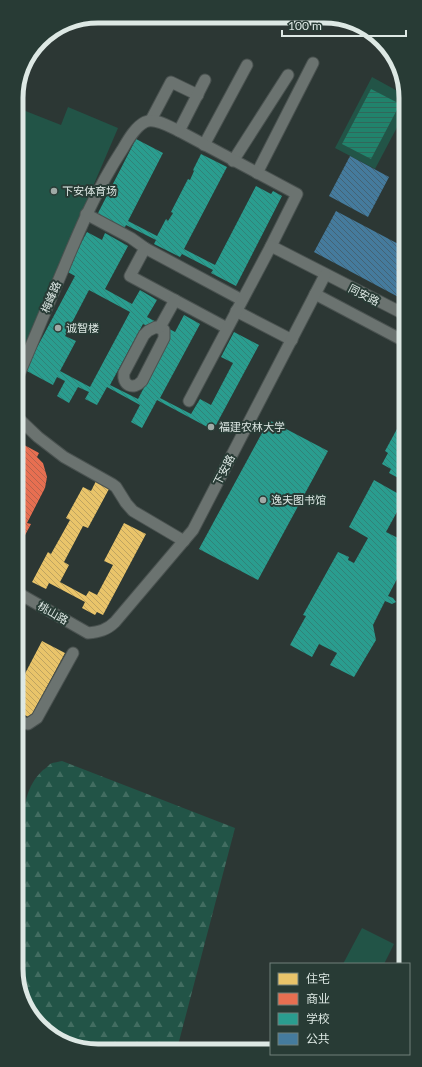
<svg xmlns="http://www.w3.org/2000/svg" width="422" height="1067" font-family="Lato,'Noto Sans SC',sans-serif">
  <style>
    .forest { fill: url(#forest-firs) }
    .pitch { fill: #225447 }
    .water { fill: url(#water-rules) }
    .homes { fill: url(#homes-back-hatch) }
    .shops { fill: url(#shops-back-hatch) }
    .schools { fill: url(#schools-back-hatch); fill-rule: evenodd }
    .public { fill: url(#public-back-hatch) }
    .lines { fill: none; stroke-linecap: round; stroke-linejoin: round }
    .minor-casing { stroke: #4a5250; stroke-width: 13 }
    .minor { stroke: #6b7370; stroke-width: 11 }
    .poi-dot { fill: #9faaa6; stroke: #283b35; stroke-width: 1.5 }
    .labels { text-anchor: middle; stroke-width: 4; stroke-linejoin: round; paint-order: stroke }
    .poi-label { font-size: 11px; fill: #dde8e4; stroke: #283b35; text-anchor: start }
    .street-label { font-size: 11px; fill: #dde8e4; stroke: #283b35 }
    .rim { fill: none; stroke: #dde8e4; stroke-width: 5 }
  </style>
  <defs>
    <pattern id="forest-firs" width="22" height="20" patternUnits="userSpaceOnUse"><rect width="22" height="20" fill="#225447"/><path d="M5 1l3.5 6h-7zM16 11l3.5 6h-7z" fill="#426d61"/></pattern>
    <pattern id="water-rules" width="6" height="5" patternUnits="userSpaceOnUse"><rect width="6" height="5" fill="#21836c"/><path d="M0 2.5h6" fill="none" stroke="#30685a"/></pattern>
    <pattern id="homes-back-hatch" width="6" height="6" patternUnits="userSpaceOnUse"><rect width="6" height="6" fill="#e9c46a"/><path d="M-1 5l2 2M0 0l6 6M5-1l2 2" fill="none" stroke="#bfa460"/></pattern>
    <pattern id="shops-back-hatch" width="6" height="6" patternUnits="userSpaceOnUse"><rect width="6" height="6" fill="#e76f51"/><path d="M-1 5l2 2M0 0l6 6M5-1l2 2" fill="none" stroke="#b6634d"/></pattern>
    <pattern id="schools-back-hatch" width="6" height="6" patternUnits="userSpaceOnUse"><rect width="6" height="6" fill="#2a9d8f"/><path d="M-1 5l2 2M0 0l6 6M5-1l2 2" fill="none" stroke="#318378"/></pattern>
    <pattern id="public-back-hatch" width="6" height="6" patternUnits="userSpaceOnUse"><rect width="6" height="6" fill="#457b9d"/><path d="M-1 5l2 2M0 0l6 6M5-1l2 2" fill="none" stroke="#446375"/></pattern>
  </defs>
  <rect width="100%" height="100%" fill="#2c3734"/>
  <path class="forest" d="M62,761L235,828L177,1049H82L40,1027L19,990L18,865L25,869C24,836 16,795 43,770C45,769 48,766 50,764C54,762 59,762 62,761Z"/>
  <g class="pitch">
    <polygon points="372,77 403,94 403,116 375,169 335,148"/>
    <polygon points="68,107 118,128 64,254 17,369 16,125 23,110 61,125"/>
    <polygon points="362,928 394,944 384,964 343,964"/>
  </g>
  <polygon class="water" points="371,89 400,104 371,159 342,144"/>
  <g class="homes">
    <polygon points="96,481 109,489 88,528 83,526 64,562 69,565 60,582 86,596 89,591 97,595 113,565 104,561 124,523 146,534 103,615 97,612 95,615 82,608 85,602 49,583 46,589 32,582 48,552 51,554 70,520 66,518 83,487 91,491"/>
    <polygon points="18,607 23,610 18,620"/>
    <polygon points="42,641 65,653 30,718 18,711 18,687"/>
  </g>
  <polygon class="shops" points="17,441 39,453 37,457 43,463 47,477 45,488 27,523 31,524 17,550"/>
  <g class="schools">
    <polygon points="136,139 163,153 128,221 157,236 166,219 168,221 173,213 171,212 188,179 190,180 194,171 193,170 201,154 227,167 184,249 215,265 256,186 271,194 273,191 282,196 236,286 211,273 213,270 182,254 180,257 154,244 156,240 126,225 124,229 97,215"/>
    <path d="M87,232L102,240L105,233L128,246L105,289L132,304L140,290L157,300L147,317L175,332L184,315L200,324L160,398L191,414L200,399L211,405L233,363L221,357L234,332L259,345L216,425L214,424L211,429L157,400L142,428L131,422L140,405L107,387L97,405L85,399L89,392L78,387L69,403L57,396L65,381L57,377L53,385L25,370L75,276L66,271ZM89,290L130,312L90,387L60,371L76,341L65,336ZM143,324L170,338L138,399L110,385Z"/>
    <polygon points="404,382 404,397 398,394"/>
    <polygon points="404,416 404,481 389,473 391,469 382,464 388,453 385,451"/>
    <polygon points="269,420 328,451 258,580 199,549"/>
    <polygon points="374,480 404,497 405,514 398,510 386,532 402,540 405,535 405,564 388,596 393,598 396,602 392,604 385,601 373,625 376,640 354,677 330,665 337,653 319,644 312,657 290,645 306,616 303,615 338,552 349,557 348,560 354,563 368,538 349,527"/>
  </g>
  <g class="public">
    <polygon points="350,156 389,177 368,217 329,196"/>
    <polygon points="336,211 404,247 404,300 314,252"/>
  </g>
  <g class="lines">
    <g class="minor-casing">
      <g id="minor">
        <polyline points="151,120 171,82 198,95"/>
        <polyline points="179,131 205,80"/>
        <polyline points="204,145 247,65"/>
        <polyline points="233,161 288,75"/>
        <polyline points="257,173 313,63"/>
        <polyline points="86,214 131,238 145,248 242,300"/>
        <polyline points="145,248 130,276 227,328"/>
        <polyline points="315,294 404,341"/>
        <polyline points="236,311 292,340"/>
        <path d="M156,327L164,330V338L142,381C133,391 122,385 124,373L144,335L148,331Z"/>
        <polyline points="160,327 175,300"/>
        <path d="M17,379C32,343 47,308 62,272C80,229 96,190 122,150C128,140 135,127 145,122C155,117 170,127 179,131L297,194L271,246"/>
        <polyline points="189,401 271,246 404,314"/>
        <polyline points="17,417 38,437 64,457 112,484 116,487 126,503 133,511 184,541"/>
        <path d="M18,593L88,633C99,632 107,630 115,622L193,530L325,275"/>
        <polyline points="18,721 28,724 37,718 73,653"/>
      </g>
    </g>
    <use href="#minor" class="minor"/>
  </g>
  <g class="poi-dot">
    <circle cx="54" cy="191" r="4"/>
    <circle cx="58" cy="328" r="4"/>
    <circle cx="211" cy="427" r="4"/>
    <circle cx="263" cy="500" r="4"/>
  </g>
  <g class="labels">
    <g class="poi-label">
      <text x="62" y="195">下安体育场</text>
      <text x="66" y="332">诚智楼</text>
      <text x="219" y="431">福建农林大学</text>
      <text x="271" y="504">逸夫图书馆</text>
    </g>
    <g class="street-label">
      <text transform="translate(364 295) rotate(27)" y="4">同安路</text>
      <text transform="translate(51 297) rotate(-67)" y="4">梅峰路</text>
      <text transform="translate(224 470) rotate(-63)" y="4">下安路</text>
      <text transform="translate(53 613) rotate(30)" y="4">桃山路</text>
    </g>
  </g>
  <path d="M0 0H422V1067H0ZM98 23H324A75 75 0 0 1 399 98V969A75 75 0 0 1 324 1044H98A75 75 0 0 1 23 969V98A75 75 0 0 1 98 23Z" fill="#283b35" fill-rule="evenodd"/>
  <path class="rim" d="M98 23H324A75 75 0 0 1 399 98V969A75 75 0 0 1 324 1044H98A75 75 0 0 1 23 969V98A75 75 0 0 1 98 23Z"/>
  <rect x="270" y="963" width="140" height="92" fill="#283b35" stroke="#70807b"/>
  <rect x="278" y="973" width="20" height="12" fill="#e9c46a" stroke="#70807b"/>
  <text x="306" y="983" font-size="12" fill="#dde8e4">住宅</text>
  <rect x="278" y="993" width="20" height="12" fill="#e76f51" stroke="#70807b"/>
  <text x="306" y="1003" font-size="12" fill="#dde8e4">商业</text>
  <rect x="278" y="1013" width="20" height="12" fill="#2a9d8f" stroke="#70807b"/>
  <text x="306" y="1023" font-size="12" fill="#dde8e4">学校</text>
  <rect x="278" y="1033" width="20" height="12" fill="#457b9d" stroke="#70807b"/>
  <text x="306" y="1043" font-size="12" fill="#dde8e4">公共</text>
  <path d="M282 30v6h124v-6" fill="none" stroke="#dde8e4" stroke-width="2"/>
  <text x="288" y="30" font-size="12" fill="#dde8e4" stroke="#283b35" stroke-width="3" paint-order="stroke">100 m</text>
</svg>
